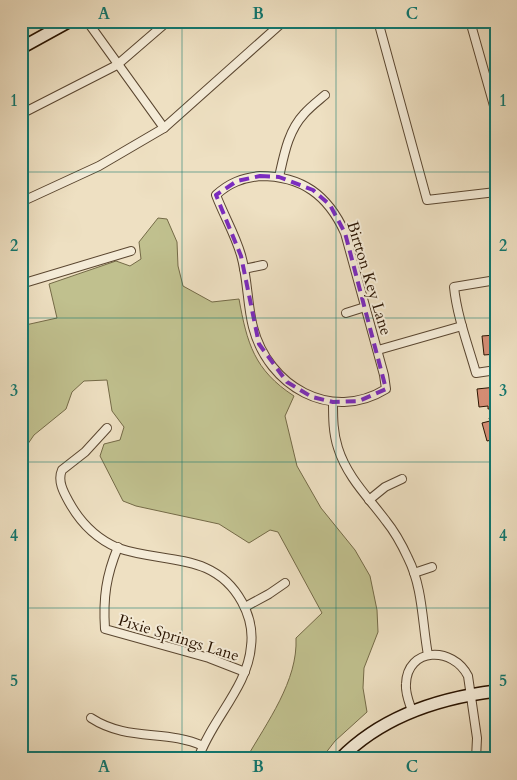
<svg xmlns="http://www.w3.org/2000/svg" width="517" height="780" font-family="Cardo,serif">
  <style>
    .green { fill: #c0c08e; stroke: #746a47 }
    .building { fill: #d68e76; stroke: #291300 }
    .lines { fill: none; stroke-linecap: round; stroke-linejoin: round }
    .street-casing { stroke: #5a4630; stroke-width: 10 }
    .secondary-casing { stroke: #291300; stroke-width: 14 }
    .street { stroke: #f4ebd7; stroke-width: 8 }
    .secondary { stroke: #f4ebd7; stroke-width: 11 }
    .marked { fill: none; stroke: #7b2cbf; stroke-width: 4; stroke-dasharray: 10 6; stroke-linejoin: round }
    .grid { fill: none; stroke: #0f766e; stroke-width: 1; stroke-opacity: 0.55 }
    .labels { text-anchor: middle; stroke-width: 4; stroke-linejoin: round; paint-order: stroke }
    .street-label { font-size: 16px; fill: #291300; stroke: #f4ebd7 }
    .neatline { fill: none; stroke: #0f766e; stroke-width: 2 }
    .grid-label { font-size: 16px; text-anchor: middle; font-weight: bold; fill: #0f766e }
  </style>
  <rect width="100%" height="100%" fill="#eee0c2"/>
  <filter id="stains"><feTurbulence type="fractalNoise" baseFrequency=".004" numOctaves="4"/><feColorMatrix values="0 0 0 0 .2 0 0 0 0 .09 0 0 0 0 .02 0 0 0 .5 -.17"/></filter>
  <radialGradient id="worn" r=".72"><stop offset=".6" stop-color="#630" stop-opacity="0"/><stop offset="1" stop-color="#630" stop-opacity=".3"/></radialGradient>
  <path class="green" d="M158,218L167,219L177,242L178,266L183,286L212,302L239,299C247,343 254,370 294,396L285,416L297,466L321,508L355,550L370,576L377,610L378,632L364,668L363,688L367,712L335,741L321,759H246C267,722 298,681 296,638L322,613L278,532L270,530L249,543L219,524L136,506L123,501L100,456L104,444L120,440L124,427L112,411L107,380L84,381L72,392L66,409L34,435L21,454V326L57,318L49,284L116,261L130,266L141,259L139,242Z"/>
  <g class="building">
    <polygon points="495,335 496,354 484,355 482,336"/>
    <polygon points="496,387 496,408 488,409 488,406 479,407 477,389"/>
    <polygon points="496,416 496,439 487,441 482,423 490,421 489,418"/>
  </g>
  <g class="lines">
    <g class="street-casing">
      <g id="street">
        <polyline points="87,21 164,128"/>
        <polyline points="378,21 427,200 496,192"/>
        <polyline points="470,21 496,113"/>
        <polyline points="21,114 117,65 168,21"/>
        <path d="M260,176C302,176 328,195 345,233L384,375L386,389C331,423 268,386 253,327C247,304 248,279 241,255C235,234 224,216 216,195C229,183 242,178 260,176Z"/>
        <path d="M279,177C284,155 288,131 304,114C310,107 318,101 325,95"/>
        <polyline points="21,202 99,166 164,128 284,21"/>
        <polyline points="244,269 263,265"/>
        <path d="M496,280L454,287C457,316 468,345 476,373L496,370"/>
        <polyline points="21,284 131,251"/>
        <polyline points="346,313 365,307"/>
        <polyline points="378,350 462,326"/>
        <path d="M333,402C333,418 333,433 338,448C347,477 369,498 386,521C395,532 402,545 408,558C423,588 422,622 428,655"/>
        <path d="M107,428L85,452L62,470C57,481 64,493 69,502C80,522 97,539 118,548C164,564 214,551 242,602C249,615 253,631 251,646C248,687 211,720 198,759"/>
        <polyline points="369,500 385,487 402,479"/>
        <path d="M118,547C106,576 103,598 105,629L209,658L245,672"/>
        <polyline points="414,573 432,567"/>
        <polyline points="245,607 269,594 285,583"/>
        <path d="M412,711C409,702 405,693 406,684C407,647 453,646 468,676L477,738L476,759"/>
        <path d="M91,718C128,742 166,729 203,746"/>
      </g>
    </g>
    <g class="secondary-casing">
      <g id="secondary">
        <polyline points="21,48 70,21"/>
        <path d="M340,759C381,717 439,698 496,691"/>
      </g>
    </g>
    <use href="#street" class="street"/>
    <use href="#secondary" class="secondary"/>
  </g>
  <path class="marked" d="M260,176L279,177L313,190L330,205L345,233L386,389L359,401L333,402L312,397L287,382L259,344L241,256L216,195L237,181Z"/>
  <path class="grid" d="M182,21V759M336,21V759M21,172H496M21,318H496M21,462H496M21,608H496"/>
  <g class="labels">
    <g class="street-label">
      <text transform="translate(370 278) rotate(73)" y="6">Birtton Key Lane</text>
      <text transform="translate(179 637) rotate(17)" y="6">Pixie Springs Lane</text>
    </g>
  </g>
  <rect width="517" height="780" fill="none" stroke="#eee0c2" stroke-width="55"/>
  <rect x="28" y="28" width="462" height="724" class="neatline"/>
  <g class="grid-label">
    <text x="104" y="19">A</text>
    <text x="258" y="19">B</text>
    <text x="412" y="19">C</text>
    <text x="14" y="106">1</text>
    <text x="503" y="106">1</text>
    <text x="14" y="251">2</text>
    <text x="503" y="251">2</text>
    <text x="14" y="396">3</text>
    <text x="503" y="396">3</text>
    <text x="14" y="541">4</text>
    <text x="503" y="541">4</text>
    <text x="14" y="686">5</text>
    <text x="503" y="686">5</text>
    <text x="104" y="772">A</text>
    <text x="258" y="772">B</text>
    <text x="412" y="772">C</text>
  </g>
  <rect width="100%" height="100%" filter="url(#stains)"/>
  <rect width="100%" height="100%" fill="url(#worn)"/>
</svg>
